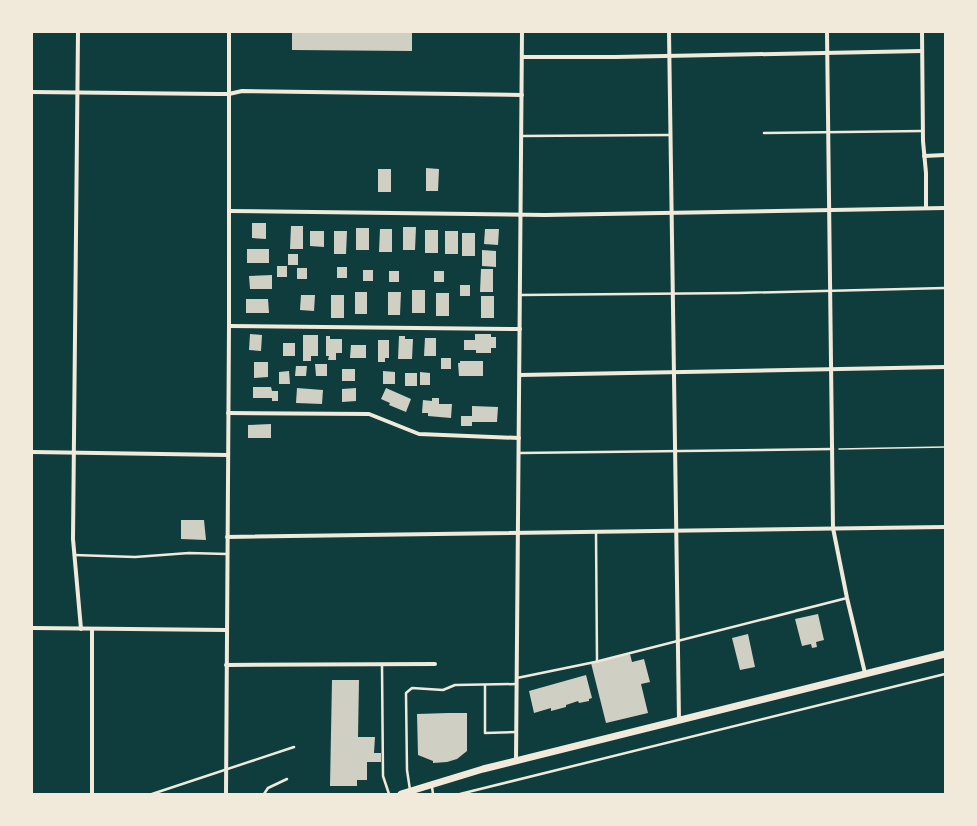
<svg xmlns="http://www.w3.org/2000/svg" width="977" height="826" font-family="Signika,sans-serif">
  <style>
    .building { fill: #cfcfc3 }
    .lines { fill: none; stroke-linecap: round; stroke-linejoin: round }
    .path { stroke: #f1e9da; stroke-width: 1.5 }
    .service { stroke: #f1e9da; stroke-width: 2.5 }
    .minor { stroke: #f1e9da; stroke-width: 4 }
    .primary { stroke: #f1e9da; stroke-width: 7 }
  </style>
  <rect width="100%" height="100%" fill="#0f3d3e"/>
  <g class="building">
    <polygon points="292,32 412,32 412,51 292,50"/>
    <polygon points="426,168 439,169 438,191 426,191"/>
    <rect x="378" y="169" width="13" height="23"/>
    <polygon points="252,223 266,223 266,239 252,238"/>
    <polygon points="291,226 303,226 303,249 290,249"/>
    <polygon points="403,227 416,227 415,250 403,250"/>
    <rect x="356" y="228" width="13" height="22"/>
    <polygon points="380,229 392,229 392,252 379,252"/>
    <polygon points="485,229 499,229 498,245 484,244"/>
    <rect x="425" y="230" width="13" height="23"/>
    <polygon points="310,231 324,231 324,247 310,246"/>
    <polygon points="334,231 347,231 346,254 334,254"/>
    <rect x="445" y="231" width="13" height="23"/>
    <rect x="462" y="233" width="13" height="23"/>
    <rect x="247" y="249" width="22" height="14"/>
    <polygon points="482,250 496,251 496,267 482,266"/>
    <rect x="288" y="254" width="10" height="11"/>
    <rect x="277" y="266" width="10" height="11"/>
    <rect x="337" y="267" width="10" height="11"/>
    <rect x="297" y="268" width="10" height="11"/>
    <polygon points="481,269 493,269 493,292 480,292"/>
    <rect x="363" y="270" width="10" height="11"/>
    <rect x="389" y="271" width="10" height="11"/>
    <rect x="434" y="271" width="10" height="11"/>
    <polygon points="272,275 272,289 250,289 249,276"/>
    <rect x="460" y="285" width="10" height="11"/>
    <rect x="412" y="290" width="13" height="23"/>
    <rect x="355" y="292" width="12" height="22"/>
    <polygon points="388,292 401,292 400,315 388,315"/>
    <rect x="436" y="293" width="13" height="23"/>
    <polygon points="301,295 315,295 314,311 300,310"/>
    <rect x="331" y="295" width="13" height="23"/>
    <rect x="481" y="296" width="13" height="22"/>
    <polygon points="246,299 268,299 269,313 246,313"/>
    <polygon points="250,334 262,335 261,351 249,350"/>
    <polygon points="475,334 491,334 491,337 496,337 496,348 491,348 491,353 476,353 476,350 464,350 464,340 475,340"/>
    <polygon points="303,335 318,335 318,356 311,356 311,361 303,361"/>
    <polygon points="326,336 330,336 330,339 342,339 342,353 336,353 336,360 328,360 329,356 326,356"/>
    <polygon points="399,336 405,336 405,339 413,339 412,359 398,359"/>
    <polygon points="425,338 436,338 436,356 424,356"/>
    <polygon points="378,340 389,340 389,358 385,358 385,362 378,362"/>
    <rect x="283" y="343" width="12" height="13"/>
    <polygon points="351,345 366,345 366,358 350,358"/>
    <rect x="441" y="358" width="10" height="11"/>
    <polygon points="460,361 483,361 483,376 459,376 458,363 460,363"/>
    <polygon points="254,362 268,362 268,377 254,378"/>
    <polygon points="315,364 327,364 327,376 316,376"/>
    <polygon points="296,366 307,366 306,376 295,376"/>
    <rect x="342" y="369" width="13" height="12"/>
    <polygon points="289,371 290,384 279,384 279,372"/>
    <polygon points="383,371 395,372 395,384 383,384"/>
    <polygon points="420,372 430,373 430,385 420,385"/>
    <rect x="405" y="373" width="12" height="13"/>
    <polygon points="253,387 271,387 272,391 278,391 278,401 272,401 272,398 253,398"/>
    <polygon points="297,388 323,390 322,404 296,403"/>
    <polygon points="356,388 356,401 342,402 342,389"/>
    <polygon points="386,388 411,399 406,412 389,405 390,403 381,399"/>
    <polygon points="432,398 439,398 439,404 452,404 451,418 428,416 428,413 422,413 423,400 432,401"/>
    <polygon points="472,406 498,407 497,422 472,422 472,426 461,426 461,416 472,416"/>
    <polygon points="271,424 271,438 248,438 248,425"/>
    <polygon points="181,520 204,520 206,540 181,539"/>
    <polygon points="818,614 824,640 816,642 817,647 812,648 811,644 802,646 795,619"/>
    <polygon points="748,634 755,667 740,670 732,638"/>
    <polygon points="630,654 632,662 644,659 650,682 641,684 648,713 606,723 591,663"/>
    <polygon points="586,675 592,698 589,699 589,701 579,703 578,701 566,705 566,707 551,711 551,708 534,713 529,691"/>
    <polygon points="332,680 359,680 358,737 375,737 374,753 381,753 381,762 367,762 367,780 357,780 357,786 330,786"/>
    <polygon points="448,713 467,713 467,751 457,759 447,762 433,763 433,761 418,755 417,714"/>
  </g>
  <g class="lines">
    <polyline class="path" points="839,449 945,447"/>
    <g class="service">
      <polyline points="764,133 923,131"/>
      <polyline points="521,136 670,135"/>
      <polyline points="520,295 738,293 945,288"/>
      <polyline points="519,453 833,449"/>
      <polyline points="596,532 597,661"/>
      <polyline points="74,555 135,557 189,553 227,554"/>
      <polyline points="382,665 383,776 389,794"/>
      <polyline points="517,678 595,662 847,598"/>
      <polyline points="485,685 485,733 516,732"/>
      <polyline points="432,787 433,794"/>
      <polyline points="410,790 407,770 406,693 412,688 443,690 455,685 516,684"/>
      <polyline points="152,794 294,747"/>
      <polyline points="264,794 268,788 287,779"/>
      <polyline points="460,794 945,674"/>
    </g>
    <g class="minor">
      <polyline points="78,32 73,539 81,629"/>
      <polyline points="669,32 679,720"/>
      <polyline points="827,32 833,528 847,598 865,673"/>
      <polyline points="922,32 923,141 926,173 926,208"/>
      <polyline points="522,57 615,57 922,51"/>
      <polyline points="32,92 217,94 229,94 242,91 522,95"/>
      <polyline points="924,156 945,155"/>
      <polyline points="229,211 545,215 945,208"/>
      <polyline points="229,326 520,329"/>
      <polyline points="520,375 945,367"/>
      <polyline points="228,413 369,414 419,434 519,438"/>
      <polyline points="32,452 227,455"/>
      <polyline points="227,537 945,527"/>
      <polyline points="33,628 226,630"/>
      <polyline points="226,665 435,664"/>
      <polyline points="516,761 522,32"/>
      <polyline points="92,794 92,629"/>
      <polyline points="226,794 229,326 229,32"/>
    </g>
    <polyline class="primary" points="401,794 483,769 945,654"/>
  </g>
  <rect width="977" height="826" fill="none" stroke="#f1e9da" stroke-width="66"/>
</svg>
